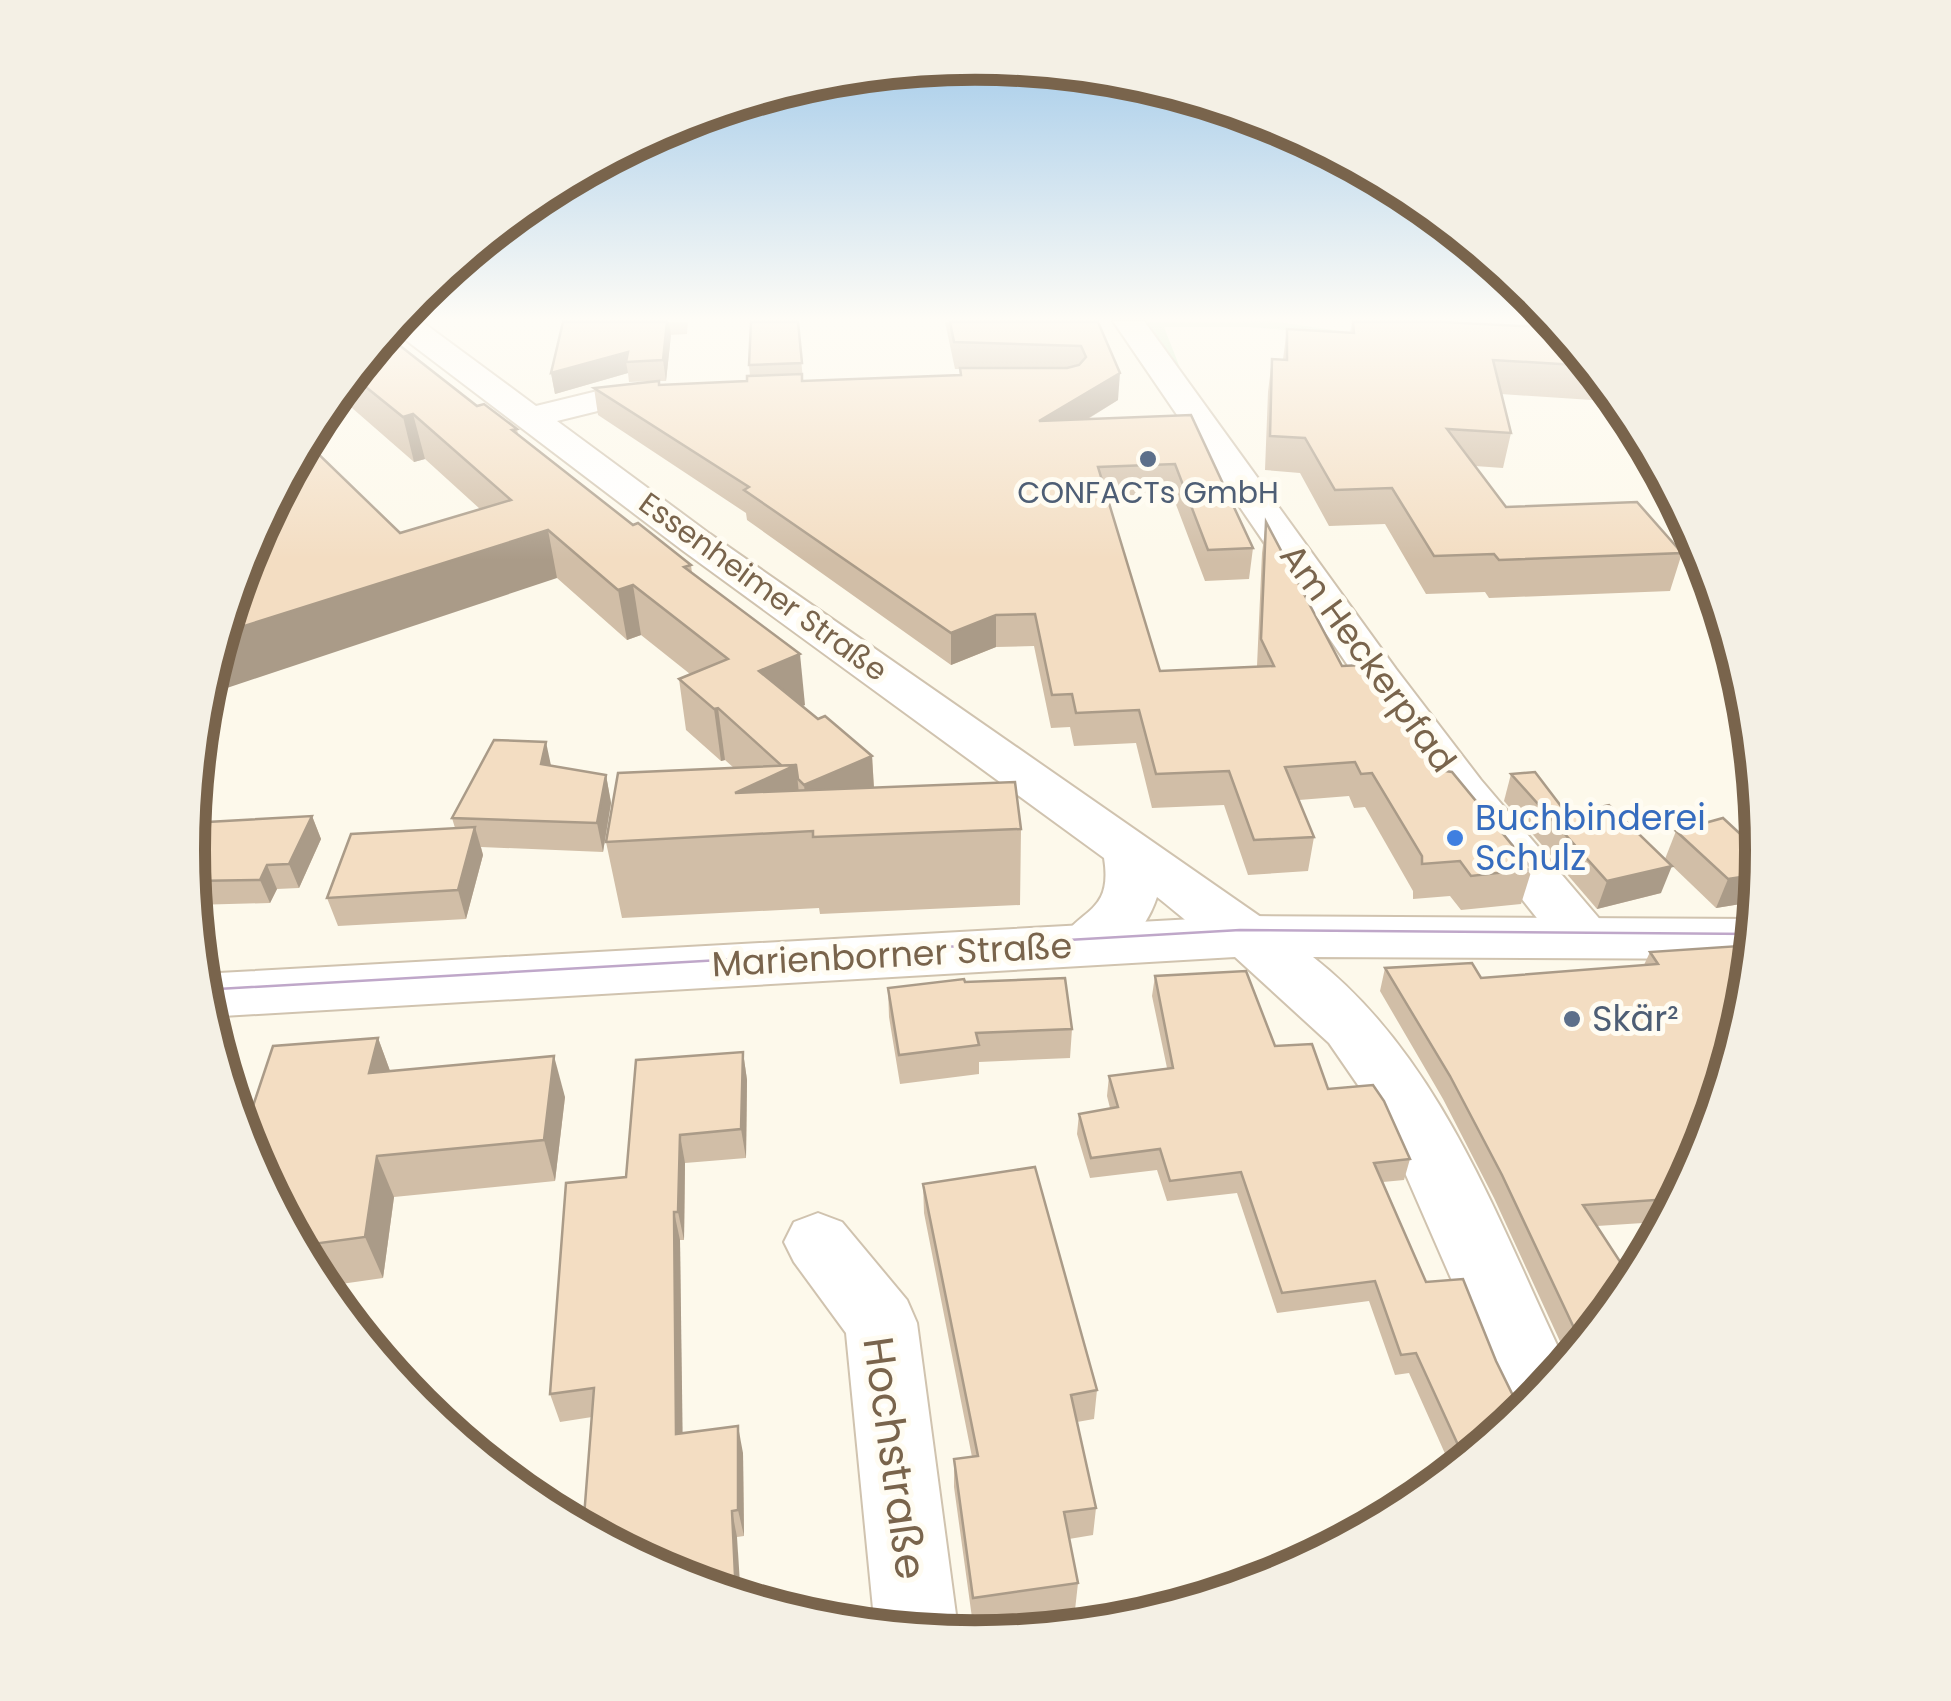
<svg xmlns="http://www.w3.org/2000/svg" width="1951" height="1701" font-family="Poppins,sans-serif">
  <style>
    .green { fill: #d1ecc8 }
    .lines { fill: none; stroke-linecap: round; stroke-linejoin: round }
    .minor-casing { stroke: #d0c3af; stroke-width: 4 }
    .tertiary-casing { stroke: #d0c3af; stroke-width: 4 }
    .minor { fill: #fff; fill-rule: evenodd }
    .tertiary { fill: #fff; fill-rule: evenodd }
    .tram { stroke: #bfa7c9; stroke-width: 2.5 }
    .wall { fill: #d1bea7 }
    .shaded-wall { fill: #aa9b88 }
    .building { fill: #f3ddc2; stroke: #aa9b88; stroke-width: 2.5 }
    .service-dot { fill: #5c6f8a; stroke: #fffcf2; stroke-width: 4 }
    .shop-dot { fill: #3f7fe0; stroke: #fffcf2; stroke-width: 4 }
    .labels { text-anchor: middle; stroke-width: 10; stroke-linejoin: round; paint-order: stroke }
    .far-service-label { font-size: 30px; fill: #4e5e75; stroke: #fffcf2 }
    .far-street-label { font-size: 30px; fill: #79644c; stroke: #fffcf2 }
    .street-label { font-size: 35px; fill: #79644c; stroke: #fffcf2 }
    .shop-label { font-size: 35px; fill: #366cbe; stroke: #fffcf2; text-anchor: start }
    .service-label { font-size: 35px; fill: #4e5e75; stroke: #fffcf2; text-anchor: start }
    .near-street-label { font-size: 42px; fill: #79644c; stroke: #fffcf2 }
    .rim { fill: none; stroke: #79644c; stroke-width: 12 }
  </style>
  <rect width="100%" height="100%" fill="#fdf9eb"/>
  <polygon class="green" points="1271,321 1382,337 1248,327 1164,327 1180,368 1143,322"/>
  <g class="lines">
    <g class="minor-casing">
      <g id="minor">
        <path d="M395,321H421L536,406L614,387H680L685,394L680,401L614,407L557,421L710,534L1268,922L1276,936L1268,950C1225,962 1190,922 1157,897C1144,937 1108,970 1066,958L1058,944C1080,907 1113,914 1104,858L682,550L390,328Z"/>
        <polygon points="1113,321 1144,321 1396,669 1481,780 1603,923 1611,937 1603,951 1583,956 1563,951 1445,802 1364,689"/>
        <polygon points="818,1213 842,1222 907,1300 917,1323 959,1637 875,1629 846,1333 794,1262 784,1242 794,1222"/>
      </g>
    </g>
    <g class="tertiary-casing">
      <path id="tertiary" d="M1248,916L1757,919L1753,959L1313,957C1442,1058 1498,1222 1567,1366L1532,1408L1514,1423L1382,1120L1329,1043L1235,957L206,1017L200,974Z"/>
    </g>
    <use href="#minor" class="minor"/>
    <use href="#tertiary" class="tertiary"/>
    <polyline class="tram" points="201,990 1240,930 1755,934"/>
  </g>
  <g class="wall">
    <polygon points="563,322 688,322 687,334 671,335 666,381 659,381 660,385 747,381 750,376 749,365 798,322 803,381 960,375 960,369 955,369 945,322 1098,322 1118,400 1088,419 1191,415 1253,548 1249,579 1205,581 1172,494 1107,496 1160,671 1257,666 1262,553 1266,522 1342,666 1372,681 1432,769 1532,869 1521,904 1461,910 1450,896 1413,899 1413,891 1365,807 1354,808 1349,796 1299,800 1314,837 1308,871 1248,875 1224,805 1152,808 1136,743 1074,746 1070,727 1051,728 1034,646 996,647 951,665 747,520 746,513 598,415 594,388 654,381 629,382 628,373 555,394 551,373"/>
    <polygon points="1352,322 1562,328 1622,402 1501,394 1511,433 1503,468 1475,466 1506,507 1682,553 1670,591 1489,598 1485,592 1426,594 1385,524 1329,526 1300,473 1265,470 1268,392 1272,359 1283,359 1287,329 1350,333"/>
    <polygon points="385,334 477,406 517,429 518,434 633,525 691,565 692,573 805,705 802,706 818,719 872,756 874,787 1021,829 1020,905 820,914 819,908 622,918 606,842 734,768 725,760 721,761 686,730 679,679 690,674 641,635 627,640 557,578 400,533 480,509 425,459 414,462 336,394"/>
    <polygon points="551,765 606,775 611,803 603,852 481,847 483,855 466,919 338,926 327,898 455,828 452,818"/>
    <polygon points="1511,774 1567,814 1661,893 1597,909 1504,801"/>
    <polygon points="312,816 321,839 299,888 277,889 270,903 193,905 188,850"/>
    <polygon points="1676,831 1763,855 1759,901 1716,908 1665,859"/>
    <polygon points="1754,945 1703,1153 1662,1230 1658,1222 1597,1226 1630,1289 1570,1363 1494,1198 1443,1099 1380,991 1385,968 1481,978 1644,965 1650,952"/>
    <polygon points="1155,976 1275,1046 1410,1159 1404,1180 1383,1182 1426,1282 1496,1361 1523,1416 1464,1464 1451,1467 1409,1373 1395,1375 1369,1301 1277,1313 1237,1193 1167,1201 1157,1170 1090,1178 1077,1134 1079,1114 1110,1108 1107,1096 1109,1076 1167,1068 1152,996"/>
    <polygon points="965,982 1072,1029 1070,1058 979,1062 979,1074 900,1084 889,1017 888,988"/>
    <polygon points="378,1038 390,1071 565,1097 555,1181 394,1197 383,1278 320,1287 247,1152"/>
    <polygon points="743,1052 747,1080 746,1158 685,1163 684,1240 680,1240 682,1433 743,1453 744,1536 737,1537 673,1578 583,1530 592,1417 560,1422 550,1394 626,1177"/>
    <polygon points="923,1184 1097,1390 1094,1419 1077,1422 1096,1508 1093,1535 1069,1539 1078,1583 1075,1610 973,1625 954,1487 954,1459 972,1457 924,1213"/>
  </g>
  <g class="shaded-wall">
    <polygon points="667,322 669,322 671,335 666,381 663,360"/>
    <polygon points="628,352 626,362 628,373 555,394 551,373"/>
    <polygon points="1120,373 1118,400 1038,449 1039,421"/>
    <polygon points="413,414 425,459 414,462 403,417"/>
    <polygon points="548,530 557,578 203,696 222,633"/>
    <polygon points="633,585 641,635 627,640 618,590"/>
    <polygon points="996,615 996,647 951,665 951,633"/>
    <polygon points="800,654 805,705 765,722 759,671"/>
    <polygon points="718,708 725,760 721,761 714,709"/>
    <polygon points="546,742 552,770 541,764"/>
    <polygon points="872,756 875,808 813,831 809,831 804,785"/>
    <polygon points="796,765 803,832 735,793"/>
    <polygon points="606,775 611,803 603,852 597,823"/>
    <polygon points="312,816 321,839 299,888 289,864"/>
    <polygon points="475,827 483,855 466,919 458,890"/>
    <polygon points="267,865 277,889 270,903 260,880"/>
    <polygon points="1672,866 1661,893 1597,909 1607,881"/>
    <polygon points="1761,874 1759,901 1716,908 1728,879"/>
    <polygon points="378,1038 393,1079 369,1073"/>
    <polygon points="743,1052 747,1080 746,1158 741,1129"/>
    <polygon points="554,1056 565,1097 555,1181 544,1140"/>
    <polygon points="680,1135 685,1163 684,1240 678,1212"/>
    <polygon points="377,1156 394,1197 383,1278 365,1237"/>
    <polygon points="674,1212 680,1240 683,1461 676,1434"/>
    <polygon points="738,1426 743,1453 744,1536 738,1510"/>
    <polygon points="732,1511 737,1537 741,1599 736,1597"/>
  </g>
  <g class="building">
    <polygon points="563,322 667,322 663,360 626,362 628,352 551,373"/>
    <polygon points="751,322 798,322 802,363 749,365"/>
    <polygon points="950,322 1098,322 1120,373 1039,421 1191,415 1253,548 1208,550 1175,464 1098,467 1160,671 1274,666 1261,639 1266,522 1342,666 1364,665 1372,681 1381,680 1432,769 1452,772 1532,869 1471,876 1460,861 1422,864 1422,856 1372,773 1361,774 1355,762 1285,767 1314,837 1254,840 1229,771 1156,774 1139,710 1076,713 1072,694 1052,695 1035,614 996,615 951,633 744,490 749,487 594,388 659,381 659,385 747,381 747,376 802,374 802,381 961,375 960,368 1067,368 1079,365 1086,357 1081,346 954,342"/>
    <polygon points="1353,322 1443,322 1562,328 1593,366 1493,360 1511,433 1447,429 1506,507 1637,502 1682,553 1499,560 1494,554 1434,556 1392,488 1335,490 1305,438 1270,436 1272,359 1287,360 1287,329 1354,333"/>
    <polygon points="385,334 477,406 484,404 517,429 512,430 633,525 638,523 691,565 684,567 800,654 759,671 818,719 825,716 872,756 804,785 798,779 796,765 782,766 718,708 714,709 679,679 728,659 633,585 618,590 548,530 222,633 248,548 305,441 400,533 511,500 413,414 403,417 351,375"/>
    <polygon points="494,740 546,742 541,764 606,775 597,823 452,818"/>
    <polygon points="796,765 735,793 1015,782 1021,829 813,837 813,831 606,842 618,773"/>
    <polygon points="1535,772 1567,814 1609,805 1672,866 1607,881 1511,774"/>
    <polygon points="312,816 289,864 267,865 260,880 191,881 188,850 190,823"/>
    <polygon points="1723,818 1763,855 1761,874 1728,879 1676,831"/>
    <polygon points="475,827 458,890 327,898 351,834"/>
    <polygon points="1754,945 1748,1005 1703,1153 1674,1208 1669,1199 1583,1205 1634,1283 1583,1347 1502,1175 1450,1076 1385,968 1472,963 1481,978 1658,964 1650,952"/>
    <polygon points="1246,971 1275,1046 1312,1044 1328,1089 1373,1085 1384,1101 1410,1159 1374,1163 1426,1282 1463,1279 1496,1361 1523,1416 1492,1441 1459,1447 1416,1353 1401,1355 1375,1281 1282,1293 1241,1172 1170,1181 1160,1149 1091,1158 1079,1114 1118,1107 1109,1076 1173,1068 1155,976"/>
    <polygon points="1065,978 1072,1029 976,1033 979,1045 899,1055 888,988 964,979 965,982"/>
    <polygon points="378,1038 369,1073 554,1056 544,1140 377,1156 365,1237 298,1246 247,1152 243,1136 273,1046"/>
    <polygon points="743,1052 741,1129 680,1135 678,1212 674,1212 676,1434 738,1426 738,1510 732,1511 736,1597 673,1578 591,1534 591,1528 583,1530 594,1388 550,1394 566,1183 626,1177 636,1060"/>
    <polygon points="1035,1167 1097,1390 1071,1395 1096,1508 1064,1512 1078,1583 973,1598 954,1459 978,1456 923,1184"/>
  </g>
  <linearGradient id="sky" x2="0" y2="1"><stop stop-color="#97c4e8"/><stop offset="0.57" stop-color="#fefcf6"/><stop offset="1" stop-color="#fefcf6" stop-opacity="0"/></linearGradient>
  <rect width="1951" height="560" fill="url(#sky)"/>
  <g class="service-dot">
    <circle cx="1148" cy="459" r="10"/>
    <circle cx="1572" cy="1019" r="10"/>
  </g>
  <circle class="shop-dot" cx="1455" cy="838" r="10"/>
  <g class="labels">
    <g class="far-service-label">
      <text x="1148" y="503">CONFACTs GmbH</text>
    </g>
    <g class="far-street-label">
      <text transform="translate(763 587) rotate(36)" y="10">Essenheimer Straße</text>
    </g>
    <g class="street-label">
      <text transform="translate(1368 658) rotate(54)" y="12">Am Heckerpfad</text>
      <text transform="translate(892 955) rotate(-3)" y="12">Marienborner Straße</text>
    </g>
    <g class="shop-label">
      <text x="1475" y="830">Buchbinderei<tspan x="1475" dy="40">Schulz</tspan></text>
    </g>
    <g class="service-label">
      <text x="1592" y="1031">Skär²</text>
    </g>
    <g class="near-street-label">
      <text transform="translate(895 1458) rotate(82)" y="15">Hochstraße</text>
    </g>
  </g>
  <path d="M0 0H1951V1701H0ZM205 850a770 770 0 1 1 1540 0a770 770 0 1 1-1540 0Z" fill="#f4f0e5" fill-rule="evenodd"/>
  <path class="rim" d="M205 850a770 770 0 1 1 1540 0a770 770 0 1 1-1540 0Z"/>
</svg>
